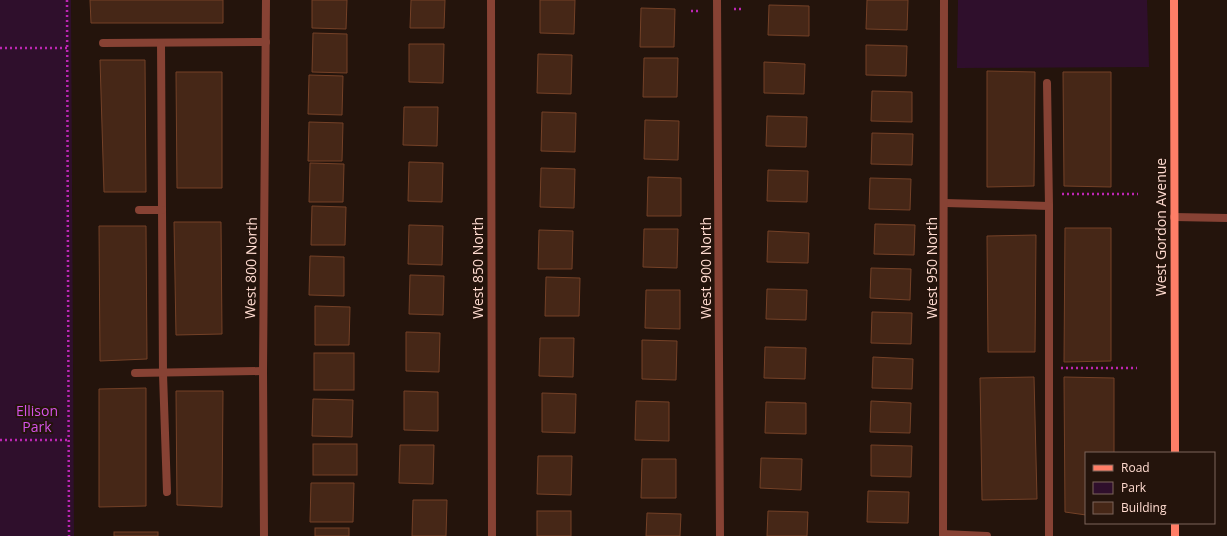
<svg xmlns="http://www.w3.org/2000/svg" width="1227" height="536" font-family="'Open Sans',sans-serif">
  <style>
    .green { fill: #2f0f2c }
    .building { fill: #462717; stroke: #744127 }
    .lines { fill: none; stroke-linecap: round; stroke-linejoin: round }
    .path { stroke: #bd26b3; stroke-width: 2.5; stroke-dasharray: 2 3; stroke-linecap: butt }
    .lane { stroke: #874234; stroke-width: 8 }
    .street { stroke: #874234; stroke-width: 8 }
    .secondary { stroke: #ff7e67; stroke-width: 8 }
    .labels { text-anchor: middle; stroke-width: 4; stroke-linejoin: round; paint-order: stroke }
    .street-label { font-size: 14px; fill: #ffdbd0; stroke: #24140c }
    .park-label { font-size: 14px; fill: #d653e8; stroke: #24140c }
  </style>
  <rect width="100%" height="100%" fill="#24140c"/>
  <g class="green">
    <polygon points="0,0 71,0 74,536 0,536"/>
    <polygon points="958,0 1147,0 1149,67 957,68"/>
  </g>
  <g class="building">
    <polygon points="90,0 223,0 223,23 91,23"/>
    <polygon points="312,0 347,0 346,29 312,28"/>
    <polygon points="411,0 445,0 444,28 410,28"/>
    <polygon points="540,0 575,0 574,34 540,33"/>
    <polygon points="867,0 908,0 907,30 866,29"/>
    <polygon points="769,5 809,6 809,36 768,35"/>
    <polygon points="641,8 675,9 674,47 640,47"/>
    <polygon points="313,33 347,34 347,73 312,72"/>
    <polygon points="409,44 444,44 443,83 409,82"/>
    <polygon points="866,45 907,46 906,76 866,75"/>
    <polygon points="538,54 572,55 571,94 537,93"/>
    <polygon points="644,58 678,58 677,97 643,97"/>
    <polygon points="100,60 145,60 146,192 104,192"/>
    <polygon points="764,62 805,64 804,94 764,93"/>
    <polygon points="987,71 1035,72 1034,186 987,187"/>
    <polygon points="176,72 222,72 222,188 177,188"/>
    <polygon points="1063,72 1111,72 1111,187 1064,186"/>
    <polygon points="309,75 343,76 342,115 308,114"/>
    <polygon points="872,91 912,92 912,122 871,121"/>
    <polygon points="404,107 438,107 437,146 403,145"/>
    <polygon points="542,112 576,113 575,152 541,151"/>
    <polygon points="767,116 807,117 806,147 766,146"/>
    <polygon points="645,120 679,121 678,160 644,159"/>
    <polygon points="309,122 343,123 342,161 308,161"/>
    <polygon points="872,133 913,134 912,165 871,164"/>
    <polygon points="409,162 443,163 442,202 408,201"/>
    <polygon points="310,163 344,164 343,202 309,202"/>
    <polygon points="541,168 575,169 574,208 540,207"/>
    <polygon points="768,170 808,171 807,202 767,201"/>
    <polygon points="648,177 681,178 681,216 647,216"/>
    <polygon points="870,178 911,179 910,210 869,209"/>
    <polygon points="312,206 346,207 345,245 311,245"/>
    <polygon points="174,222 221,222 222,334 176,335"/>
    <polygon points="875,224 915,225 914,255 874,254"/>
    <polygon points="409,225 443,226 442,265 408,264"/>
    <polygon points="99,226 146,226 147,359 100,361"/>
    <polygon points="1065,228 1111,228 1111,361 1064,362"/>
    <polygon points="644,229 678,229 677,268 643,267"/>
    <polygon points="539,230 573,231 572,269 538,269"/>
    <polygon points="768,231 809,233 808,263 767,262"/>
    <polygon points="1036,235 1035,352 988,352 987,236"/>
    <polygon points="310,256 344,257 344,296 309,295"/>
    <polygon points="871,268 911,269 910,300 870,298"/>
    <polygon points="410,275 444,276 443,315 409,314"/>
    <polygon points="546,277 580,278 579,316 545,316"/>
    <polygon points="767,289 807,290 806,320 766,319"/>
    <polygon points="646,290 680,290 680,329 645,328"/>
    <polygon points="315,306 350,307 349,345 315,345"/>
    <polygon points="872,312 912,313 911,344 871,343"/>
    <polygon points="406,332 440,333 439,372 406,371"/>
    <polygon points="540,338 574,338 573,377 539,376"/>
    <polygon points="642,340 677,341 676,380 642,379"/>
    <polygon points="765,347 806,348 805,379 764,378"/>
    <rect x="314" y="353" width="40" height="37"/>
    <polygon points="873,357 913,359 912,389 872,388"/>
    <polygon points="1034,377 1037,499 982,500 980,378"/>
    <polygon points="1064,377 1114,378 1114,453 1086,453 1086,515 1065,512"/>
    <polygon points="146,388 146,506 99,507 99,389"/>
    <polygon points="176,391 223,391 222,507 177,505"/>
    <polygon points="404,391 438,392 438,431 404,430"/>
    <polygon points="542,393 576,394 575,433 542,432"/>
    <polygon points="313,399 353,400 352,437 312,436"/>
    <polygon points="636,401 669,402 669,441 635,440"/>
    <polygon points="871,401 911,403 910,433 870,432"/>
    <polygon points="766,402 806,403 806,434 765,433"/>
    <rect x="313" y="444" width="44" height="31"/>
    <polygon points="400,445 434,445 433,484 399,483"/>
    <polygon points="871,445 912,446 911,477 871,476"/>
    <polygon points="538,456 572,456 571,495 537,494"/>
    <polygon points="761,458 802,459 801,490 760,488"/>
    <polygon points="642,459 676,459 676,498 641,498"/>
    <polygon points="311,483 354,483 353,522 310,522"/>
    <polygon points="868,491 909,492 908,523 867,522"/>
    <polygon points="413,500 447,500 446,536 412,536"/>
    <rect x="537" y="511" width="34" height="25"/>
    <polygon points="768,511 808,512 807,536 767,536"/>
    <polygon points="647,513 681,514 680,536 646,536"/>
    <rect x="315" y="528" width="34" height="8"/>
    <rect x="114" y="532" width="44" height="4"/>
  </g>
  <g class="lines">
    <g class="path">
      <polyline points="67,0 69,536"/>
      <polyline points="734,9 743,9"/>
      <polyline points="691,11 701,11"/>
      <polyline points="0,48 67,48"/>
      <polyline points="1062,194 1138,194"/>
      <polyline points="1061,368 1137,368"/>
      <polyline points="0,440 69,440"/>
    </g>
    <g class="lane">
      <polyline points="103,43 266,42"/>
      <polyline points="161,43 163,374 167,492"/>
      <polyline points="1047,83 1049,206 1049,536"/>
      <polyline points="945,203 1049,206"/>
      <polyline points="139,210 162,210"/>
      <polyline points="135,373 263,371"/>
      <polyline points="943,534 987,536"/>
    </g>
    <g class="street">
      <polyline points="491,0 492,536"/>
      <polyline points="717,0 720,536"/>
      <polyline points="1174,217 1227,218"/>
      <polyline points="264,536 263,371 266,0"/>
      <polyline points="943,536 944,0"/>
    </g>
    <g class="secondary">
      <polyline points="1174,0 1175,453"/>
      <polyline points="1175,523 1175,536"/>
    </g>
  </g>
  <g class="labels">
    <g class="street-label">
      <text transform="translate(1161 227) rotate(-90)" y="5">West Gordon Avenue</text>
      <text transform="translate(251 268) rotate(-89)" y="5">West 800 North</text>
      <text transform="translate(478 268) rotate(-90)" y="5">West 850 North</text>
      <text transform="translate(706 268) rotate(-90)" y="5">West 900 North</text>
      <text transform="translate(932 268) rotate(-90)" y="5">West 950 North</text>
    </g>
    <g class="park-label">
      <text x="37" y="416">Ellison<tspan x="37" dy="16">Park</tspan></text>
    </g>
  </g>
  <rect x="1085" y="452" width="130" height="72" fill="#24140c" stroke="#7c645a"/>
  <rect x="1093" y="465" width="20" height="6" fill="#ff7e67" stroke="#7c645a"/>
  <text x="1121" y="472" font-size="12" fill="#ffdbd0">Road</text>
  <rect x="1093" y="482" width="20" height="12" fill="#2f0f2c" stroke="#7c645a"/>
  <text x="1121" y="492" font-size="12" fill="#ffdbd0">Park</text>
  <rect x="1093" y="502" width="20" height="12" fill="#462717" stroke="#7c645a"/>
  <text x="1121" y="512" font-size="12" fill="#ffdbd0">Building</text>
</svg>
